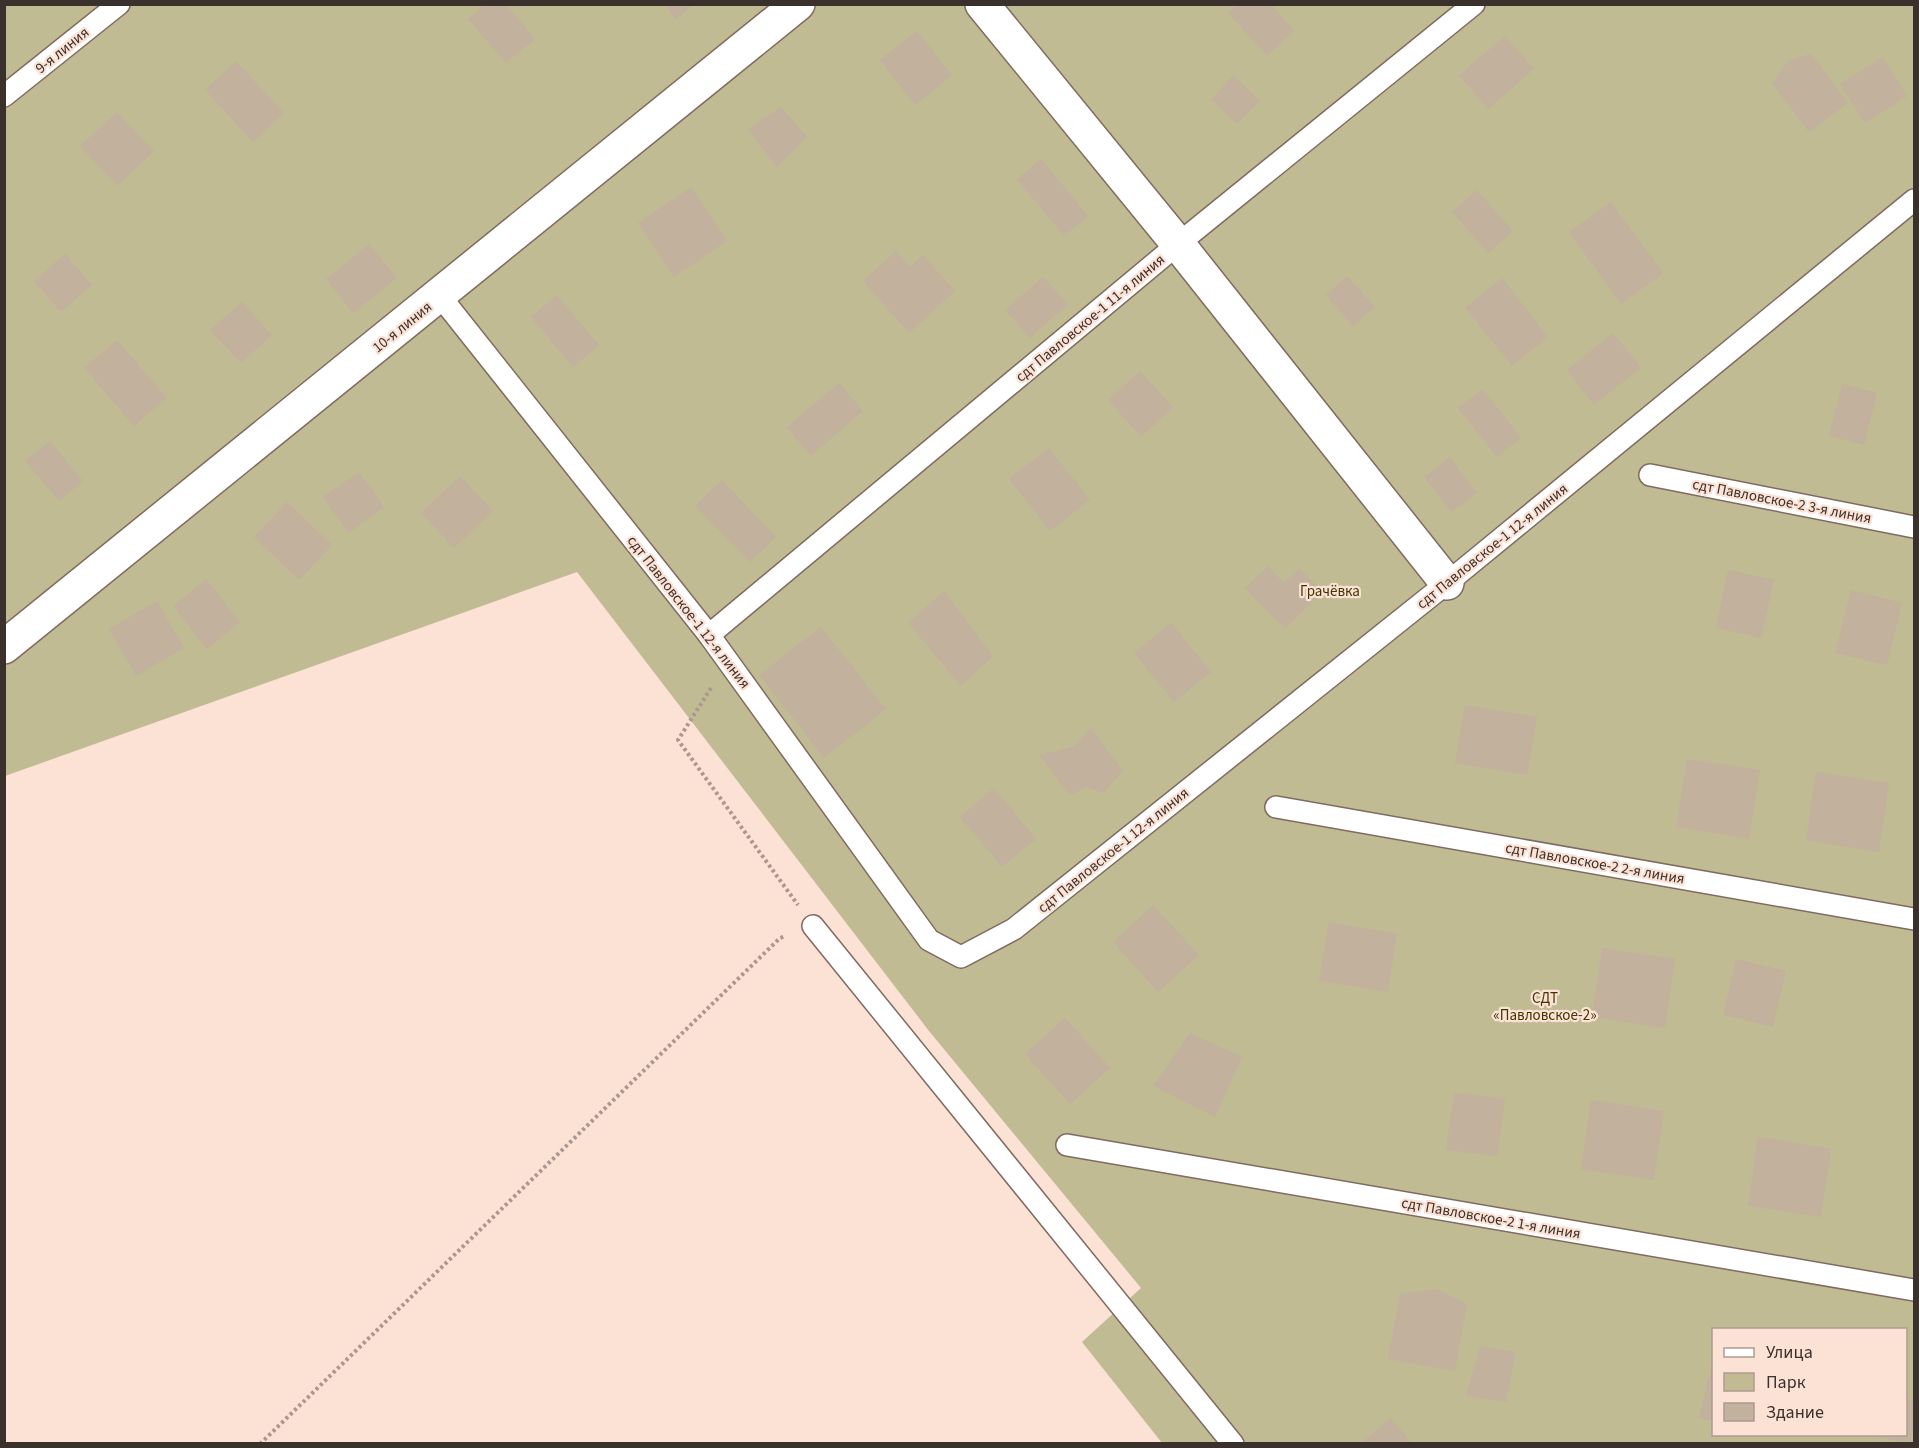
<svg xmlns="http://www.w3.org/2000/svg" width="1919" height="1448" font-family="'Source Sans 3',sans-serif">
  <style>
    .green { fill: #c1bb94; fill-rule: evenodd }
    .building { fill: #c1b19d }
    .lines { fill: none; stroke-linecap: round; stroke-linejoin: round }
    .service-casing { stroke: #816a5f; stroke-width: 24 }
    .minor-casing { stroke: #816a5f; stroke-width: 36 }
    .path { stroke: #ab978e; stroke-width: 4; stroke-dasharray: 3 3; stroke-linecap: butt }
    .service { stroke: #fff; stroke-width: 21 }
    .minor { stroke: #fff; stroke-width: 33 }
    .labels { text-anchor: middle; stroke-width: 4.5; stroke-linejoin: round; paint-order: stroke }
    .street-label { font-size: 15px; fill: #3b312c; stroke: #fce1d5 }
    .park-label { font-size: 15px; fill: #3e3601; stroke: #fce1d5 }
  </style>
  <rect width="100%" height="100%" fill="#fce1d5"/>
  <path class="green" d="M4,5H1914V1443H1162L1082,1342L1141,1288L929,1031L577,572L5,776ZM1714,1330H1906V1434H1714Z"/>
  <g class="building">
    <polygon points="485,4 506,4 535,39 506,63 468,19"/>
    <polygon points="664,4 694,4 676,20"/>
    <polygon points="1237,4 1271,4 1294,31 1267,56 1228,13"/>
    <polygon points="917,31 952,75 915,105 880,60"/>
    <polygon points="1505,36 1534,69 1488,109 1459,75"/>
    <polygon points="1811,54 1848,103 1809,132 1772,83 1789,60"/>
    <polygon points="1883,57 1907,96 1865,123 1840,84"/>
    <polygon points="236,61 284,113 253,142 205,90"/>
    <polygon points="1234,75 1260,101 1237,124 1211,99"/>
    <polygon points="781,107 807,137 777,167 748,129"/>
    <polygon points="117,112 154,151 117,186 80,146"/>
    <polygon points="1041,159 1088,216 1064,236 1017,179"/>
    <polygon points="691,187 727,241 674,277 638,223"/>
    <polygon points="1477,190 1513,231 1488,253 1452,212"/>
    <polygon points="1611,202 1663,273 1621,304 1569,232"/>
    <polygon points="369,244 397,278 353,313 326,279"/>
    <polygon points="896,251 910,267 923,255 955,291 909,333 863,281"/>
    <polygon points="65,254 92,285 61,312 34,281"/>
    <polygon points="1347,276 1375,307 1353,326 1326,295"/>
    <polygon points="1043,277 1068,304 1030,338 1005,310"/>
    <polygon points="1502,278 1548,337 1512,366 1465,308"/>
    <polygon points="557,295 599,345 573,367 531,317"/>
    <polygon points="242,302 272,335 241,363 210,330"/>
    <polygon points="1613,333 1641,368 1594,405 1567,370"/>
    <polygon points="117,340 167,398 134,426 84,368"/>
    <polygon points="1140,371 1173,407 1141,437 1108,400"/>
    <polygon points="839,383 863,411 811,456 787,427"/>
    <polygon points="1842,384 1877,393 1864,445 1829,436"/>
    <polygon points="1483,389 1521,438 1497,457 1458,408"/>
    <polygon points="50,441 83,481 59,501 25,461"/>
    <polygon points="1049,448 1090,500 1050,531 1009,479"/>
    <polygon points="1450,457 1477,493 1451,512 1424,477"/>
    <polygon points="359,472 384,507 348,533 323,497"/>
    <polygon points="460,476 493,511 454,548 421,513"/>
    <polygon points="722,480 776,537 750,562 695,506"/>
    <polygon points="287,502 332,545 299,580 254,537"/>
    <polygon points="1268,566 1284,583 1299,568 1322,592 1285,629 1245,588"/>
    <polygon points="1728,570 1774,580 1761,638 1716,628"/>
    <polygon points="206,579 240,622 207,649 173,606"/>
    <polygon points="1851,590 1902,603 1887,665 1835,653"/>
    <polygon points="944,591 993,656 961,686 908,623"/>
    <polygon points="157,601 184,648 136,676 109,629"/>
    <polygon points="1171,623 1211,672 1174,702 1134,653"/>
    <polygon points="821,627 886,709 824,758 759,675"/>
    <polygon points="1465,705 1537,717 1527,775 1455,763"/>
    <polygon points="1091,728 1123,771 1103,793 1087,787 1070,795 1039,755 1073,747"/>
    <polygon points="1687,759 1760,770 1749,839 1676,827"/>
    <polygon points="1816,772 1889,783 1879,852 1806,840"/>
    <polygon points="994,788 1036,839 1002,867 960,817"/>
    <polygon points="1153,905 1199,955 1158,992 1113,942"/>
    <polygon points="1329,922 1397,934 1388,992 1319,981"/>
    <polygon points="1602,948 1675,959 1665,1028 1592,1017"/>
    <polygon points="1736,959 1786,971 1773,1027 1723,1015"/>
    <polygon points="1065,1018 1110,1068 1070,1104 1025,1054"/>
    <polygon points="1190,1033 1242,1057 1215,1117 1153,1086"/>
    <polygon points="1454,1092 1505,1099 1497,1156 1446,1150"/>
    <polygon points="1591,1100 1664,1111 1654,1180 1581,1169"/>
    <polygon points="1758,1137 1831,1149 1821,1217 1748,1206"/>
    <polygon points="1436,1289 1467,1304 1455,1371 1388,1359 1400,1294"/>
    <polygon points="1480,1346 1516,1352 1506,1402 1466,1396"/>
    <polygon points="1711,1368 1714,1369 1714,1422 1699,1418"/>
    <polygon points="1906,1399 1914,1401 1914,1424 1910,1444 1870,1435 1906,1434"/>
    <polygon points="1391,1418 1412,1444 1360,1444"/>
  </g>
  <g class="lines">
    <g class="service-casing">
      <g id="service">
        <polyline points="4,96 119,4"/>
        <polyline points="440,296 709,635 929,940 961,957 1014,929 1447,583 1914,200"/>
        <polyline points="1650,475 1914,527"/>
        <polyline points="709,635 1178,244 1474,4"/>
        <polyline points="1276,807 1914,919"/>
        <polyline points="813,926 1233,1444"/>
        <polyline points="1067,1145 1914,1290"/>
      </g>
    </g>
    <g class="minor-casing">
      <g id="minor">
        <polyline points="982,4 1178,244 1447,583"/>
        <polyline points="4,647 798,4"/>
      </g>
    </g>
    <g class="path">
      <polyline points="711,688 678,740 798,905"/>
      <polyline points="260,1444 780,938 786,936"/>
    </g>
    <use href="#service" class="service"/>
    <use href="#minor" class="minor"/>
  </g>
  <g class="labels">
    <g class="street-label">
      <text transform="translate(62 50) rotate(-39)" y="5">9-я линия</text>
      <text transform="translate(1090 318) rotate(-40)" y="5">сдт Павловское-1 11-я линия</text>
      <text transform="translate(402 327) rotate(-39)" y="5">10-я линия</text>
      <text transform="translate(1782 501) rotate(11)" y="5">сдт Павловское-2 3-я линия</text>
      <text transform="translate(1492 546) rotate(-39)" y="5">сдт Павловское-1 12-я линия</text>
      <text transform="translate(689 612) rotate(52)" y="5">сдт Павловское-1 12-я линия</text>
      <text transform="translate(1113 850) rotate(-39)" y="5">сдт Павловское-1 12-я линия</text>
      <text transform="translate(1595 863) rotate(10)" y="5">сдт Павловское-2 2-я линия</text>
      <text transform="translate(1491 1218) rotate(10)" y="5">сдт Павловское-2 1-я линия</text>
    </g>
    <g class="park-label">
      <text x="1330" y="596">Грачёвка</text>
      <text x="1545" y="1003">СДТ<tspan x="1545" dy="17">«Павловское-2»</tspan></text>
    </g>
  </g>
  <rect width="1919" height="1448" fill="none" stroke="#3b312c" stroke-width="12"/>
  <rect x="1712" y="1328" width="195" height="108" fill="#fce1d5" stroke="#af9b91" stroke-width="1.5"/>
  <rect x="1724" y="1348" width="30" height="9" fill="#ffffff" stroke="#af9b91" stroke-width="1.5"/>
  <text x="1766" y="1358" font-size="18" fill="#3b312c">Улица</text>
  <rect x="1724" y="1373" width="30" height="18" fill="#c1bb94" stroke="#af9b91" stroke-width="1.5"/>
  <text x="1766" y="1388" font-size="18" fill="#3b312c">Парк</text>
  <rect x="1724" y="1403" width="30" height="18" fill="#c1b19d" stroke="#af9b91" stroke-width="1.5"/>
  <text x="1766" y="1418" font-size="18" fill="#3b312c">Здание</text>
</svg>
